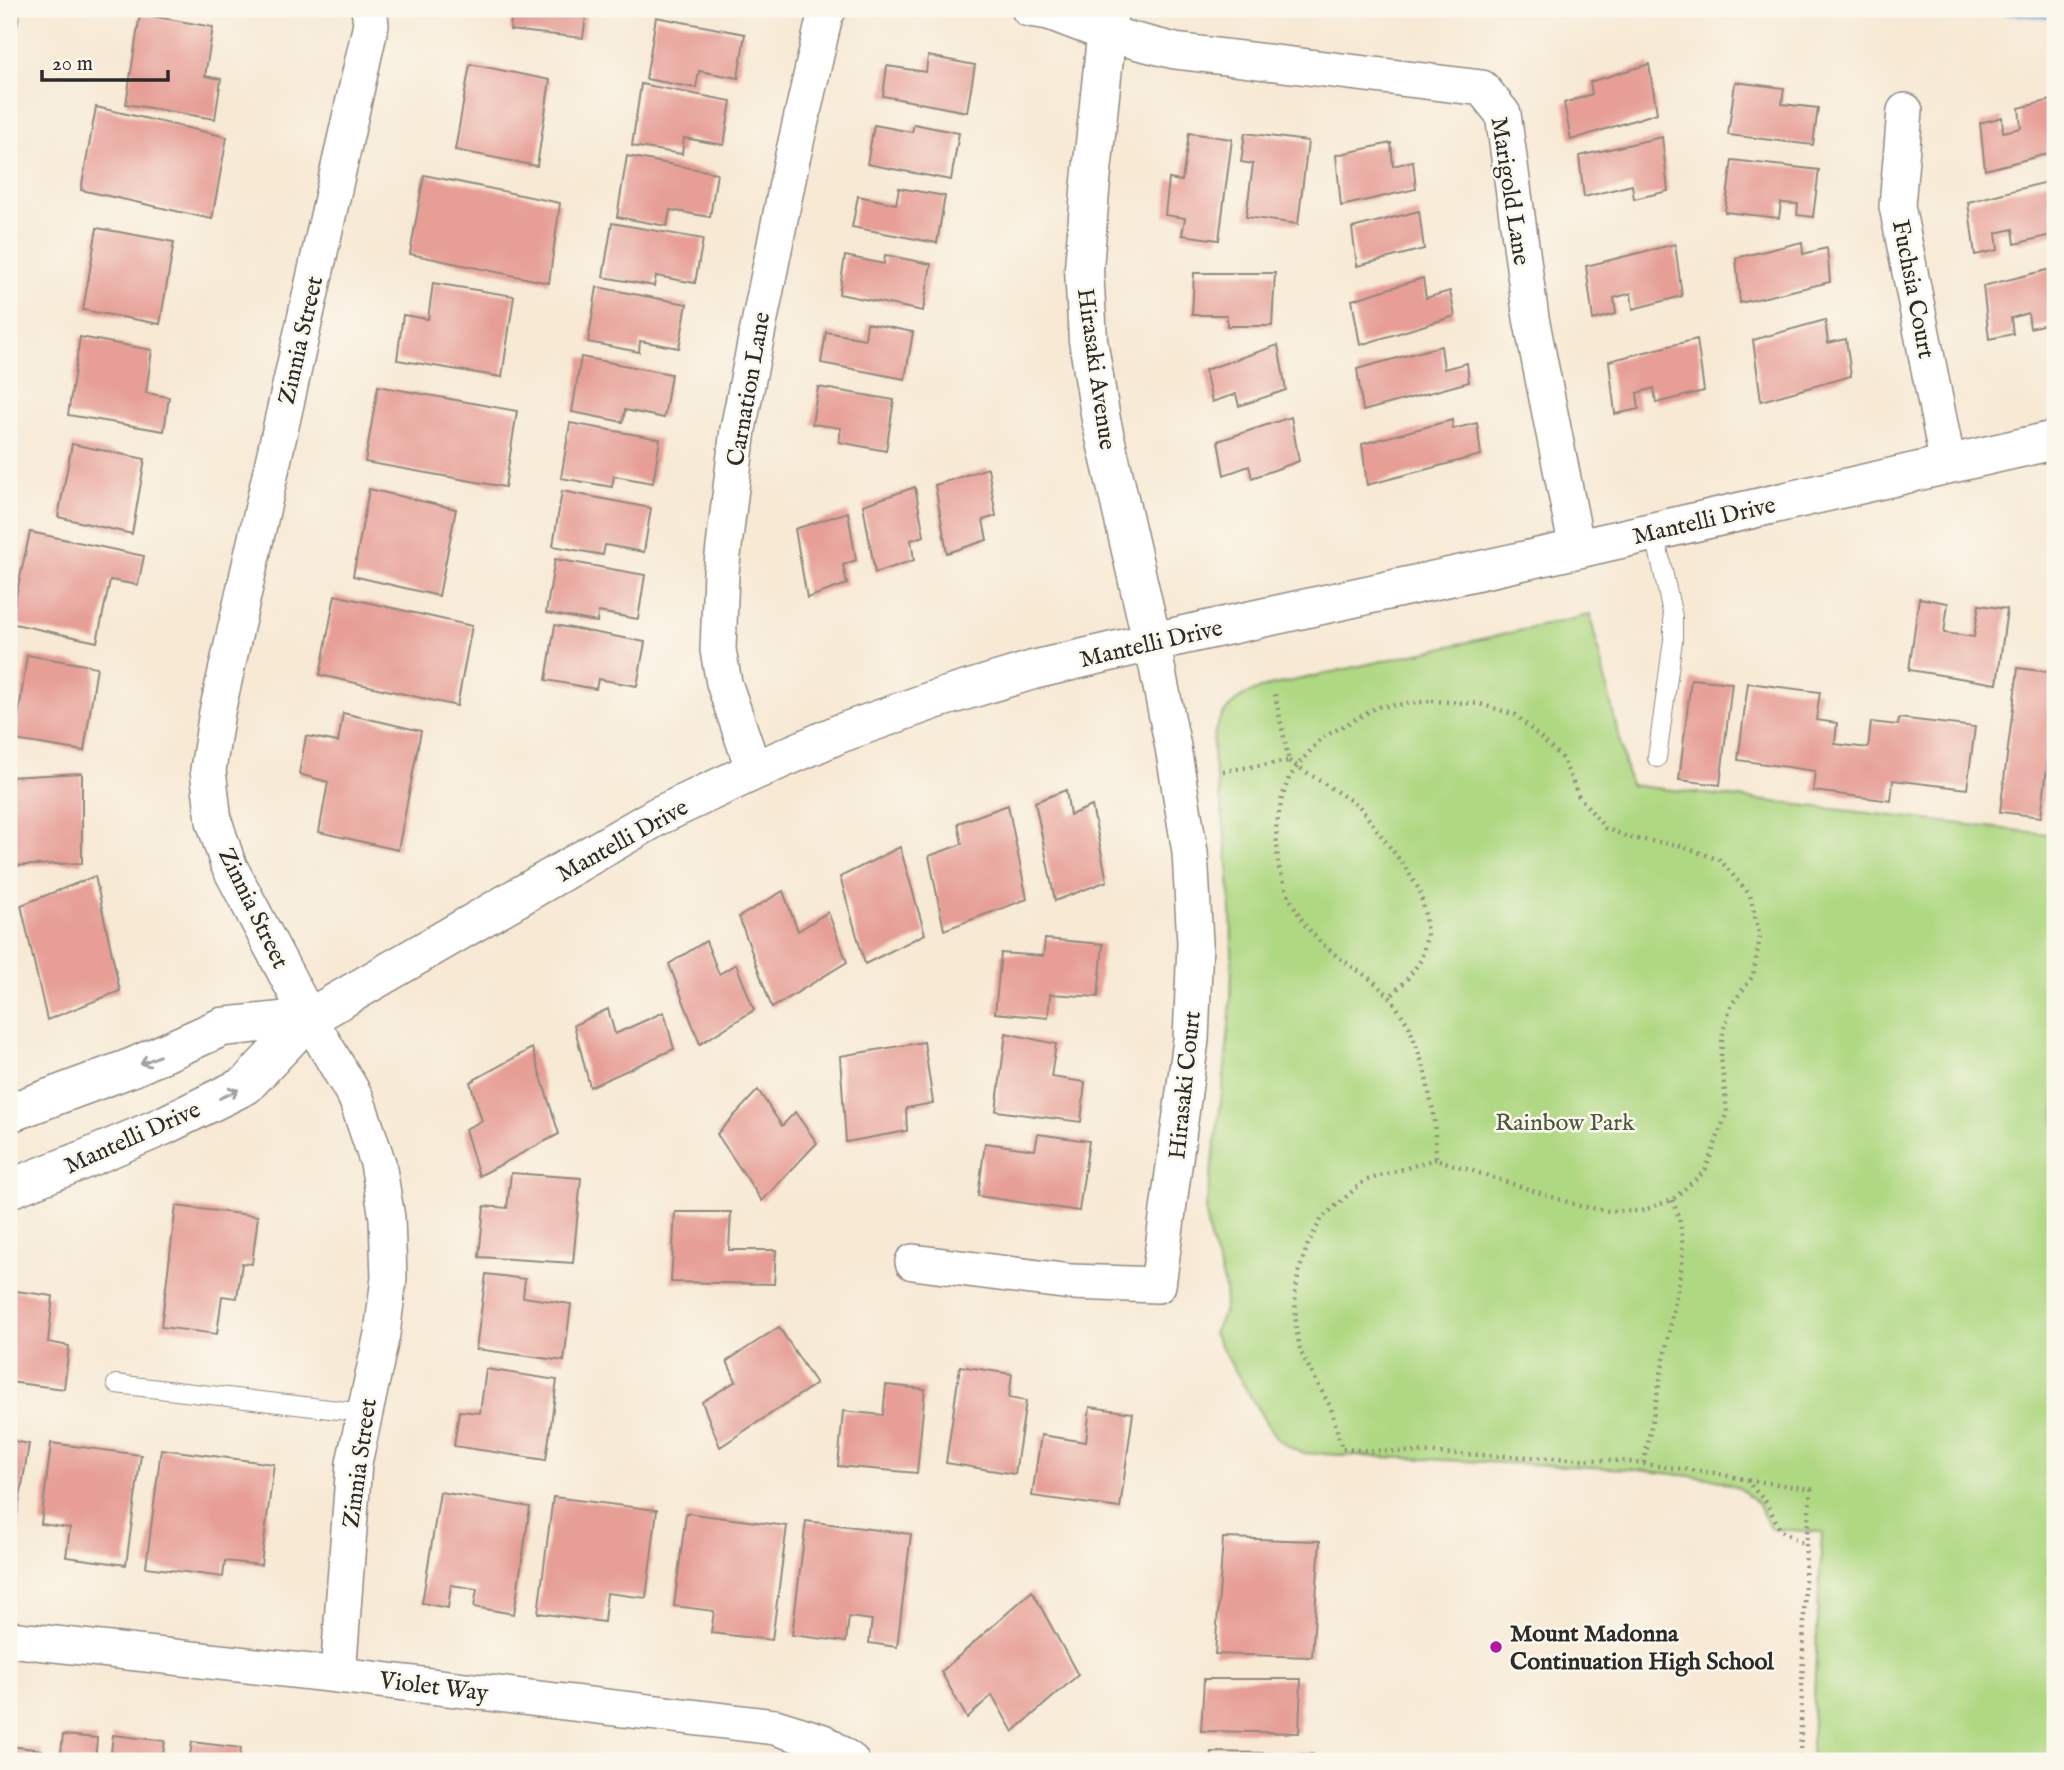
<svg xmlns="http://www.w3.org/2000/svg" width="2064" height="1770" font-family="'IM FELL English',serif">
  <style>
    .green { fill: #afd882; stroke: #6d8256; stroke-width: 2 }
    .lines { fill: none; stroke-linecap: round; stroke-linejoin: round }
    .stream { stroke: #6bacdf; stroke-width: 12 }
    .building { fill: #e69e95 }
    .lane-casing { stroke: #918a80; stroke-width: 20 }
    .street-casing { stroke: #918a80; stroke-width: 38 }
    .secondary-casing { stroke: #918a80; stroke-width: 41 }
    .path { stroke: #918a80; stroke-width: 4.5; stroke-dasharray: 2 5; stroke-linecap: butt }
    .lane { stroke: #fff; stroke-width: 18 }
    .street { stroke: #fff; stroke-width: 35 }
    .secondary { stroke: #fff; stroke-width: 38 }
    .oneway { stroke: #a0a0a0 }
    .poi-dot { fill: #b5179e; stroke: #fbf7ec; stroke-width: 2.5 }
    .labels { text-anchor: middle; stroke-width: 5; stroke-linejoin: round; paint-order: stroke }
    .street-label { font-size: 24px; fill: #2b2b2b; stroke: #fbf7ec }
    .park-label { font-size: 24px; fill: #4c5641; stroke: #fbf7ec }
    .poi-label { font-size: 24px; font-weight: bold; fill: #2b2b2b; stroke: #fbf7ec; text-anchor: start }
  </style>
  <rect width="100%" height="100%" fill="#fbf7ec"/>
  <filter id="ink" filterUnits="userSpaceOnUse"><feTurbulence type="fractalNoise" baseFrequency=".0143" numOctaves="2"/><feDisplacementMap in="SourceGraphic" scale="14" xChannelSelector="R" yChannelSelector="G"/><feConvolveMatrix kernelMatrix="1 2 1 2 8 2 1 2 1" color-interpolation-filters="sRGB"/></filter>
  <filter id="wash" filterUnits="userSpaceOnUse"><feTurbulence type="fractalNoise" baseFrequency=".00686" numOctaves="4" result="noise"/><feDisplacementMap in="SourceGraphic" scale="28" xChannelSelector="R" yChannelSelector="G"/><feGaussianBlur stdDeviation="1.57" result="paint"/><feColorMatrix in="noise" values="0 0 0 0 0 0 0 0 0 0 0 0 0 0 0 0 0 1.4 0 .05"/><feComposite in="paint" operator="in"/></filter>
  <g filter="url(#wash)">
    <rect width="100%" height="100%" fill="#f7e9d4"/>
    <path class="green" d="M1590,615L1630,785L2055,835V1761H1811L1822,1532L1771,1529L1757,1503L1741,1489L1717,1479L1629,1469L1301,1453L1287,1446L1276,1438L1262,1416L1213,1333C1238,1297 1219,1271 1209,1235C1206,1226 1207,1217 1206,1208C1218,1124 1232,1038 1232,953C1232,905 1228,857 1222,810C1219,786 1210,759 1214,736C1219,709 1240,695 1265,687Z"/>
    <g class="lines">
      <polyline class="stream" points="2006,9 2055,14"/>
    </g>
    <g id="blocks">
      <g class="building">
        <polygon points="9,9 20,9 10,67 9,66"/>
        <polygon points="512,9 587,9 583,38 510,30"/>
        <polygon points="140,14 213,27 205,76 221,79 215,119 126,104"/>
        <polygon points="656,17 745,34 738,78 699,71 696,88 646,79"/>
        <polygon points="928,56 975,65 967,112 883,96 887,66 926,72"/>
        <polygon points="470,64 550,80 537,166 455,150"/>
        <polygon points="1649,64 1657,113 1571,140 1564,103 1592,94 1590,82"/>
        <polygon points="1735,82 1784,88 1782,104 1818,108 1813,145 1728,135"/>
        <polygon points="641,84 731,101 724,145 684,138 682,154 632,146"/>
        <polygon points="2055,99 2055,152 1985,170 1980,123 2002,117 2003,132 2021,128 2019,108"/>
        <polygon points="96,107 227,137 212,219 81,190"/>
        <polygon points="914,124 959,133 951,180 867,164 874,125 912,132"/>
        <polygon points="1189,133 1232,139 1219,240 1182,235 1185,218 1165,215 1169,179 1182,181"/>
        <polygon points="1245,133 1308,141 1298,224 1246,217 1253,164 1241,162"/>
        <polygon points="1662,137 1668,191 1634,199 1632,185 1584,197 1579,156"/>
        <polygon points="1391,143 1393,166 1413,161 1416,189 1341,206 1336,155"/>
        <polygon points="627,156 717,173 710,217 670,210 667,226 617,217"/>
        <polygon points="1732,160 1819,170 1813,217 1797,215 1798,204 1781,203 1779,218 1725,212"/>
        <polygon points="424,175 560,203 549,283 410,254"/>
        <polygon points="2055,180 2055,234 2015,244 2013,229 1996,233 1998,250 1975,255 1968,202"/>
        <polygon points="899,188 945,196 937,243 852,227 858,196 896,204"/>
        <polygon points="1419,211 1424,249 1357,266 1352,228"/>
        <polygon points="612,223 703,239 695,283 656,276 654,286 603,277"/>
        <polygon points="97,228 174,242 160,324 83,310"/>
        <polygon points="1802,242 1803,254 1827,248 1830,282 1740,303 1736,258"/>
        <polygon points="1675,244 1682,296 1633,309 1631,293 1614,298 1616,314 1593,320 1586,266"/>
        <polygon points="885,255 931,264 923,311 839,294 845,256 884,264"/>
        <polygon points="2055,268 2055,322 2030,328 2028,313 2011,318 2013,334 1989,339 1983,286"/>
        <polygon points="1194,273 1275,273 1272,326 1227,326 1227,315 1192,315"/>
        <polygon points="1423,278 1426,298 1450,291 1455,316 1360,345 1352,300"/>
        <polygon points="433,283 514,296 502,377 397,360 403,315 428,319"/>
        <polygon points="597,287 687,304 679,348 640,341 639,352 588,342"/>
        <polygon points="1825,320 1828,343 1846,339 1851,376 1761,401 1753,340"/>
        <polygon points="867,323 913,332 905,379 821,363 826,332 865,339"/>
        <polygon points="80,337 152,350 146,393 169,397 164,431 68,415"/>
        <polygon points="1697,339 1704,391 1656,403 1654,388 1637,393 1639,409 1615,414 1609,361"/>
        <polygon points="1278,345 1286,390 1239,406 1236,394 1212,402 1205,370"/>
        <polygon points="1441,346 1444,369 1467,363 1469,382 1363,411 1357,369"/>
        <polygon points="581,357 671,374 664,418 625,410 623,422 572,412"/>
        <polygon points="378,386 517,411 505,487 365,462"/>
        <polygon points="818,387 894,400 886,451 839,442 841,428 812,424"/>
        <polygon points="1291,417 1299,461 1252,478 1249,466 1224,475 1218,441"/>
        <polygon points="1452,420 1453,429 1477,423 1481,455 1367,485 1362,444"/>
        <polygon points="570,423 660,439 653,483 614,476 612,487 561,478"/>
        <polygon points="72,444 145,459 132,534 58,517"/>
        <polygon points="988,468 996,516 983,520 987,540 947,553 935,485"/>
        <polygon points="915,487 924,536 911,540 914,560 875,573 863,505"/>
        <polygon points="369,489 456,509 439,596 353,576"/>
        <polygon points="562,491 651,508 644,552 605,545 603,555 553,546"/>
        <polygon points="848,512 856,560 843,565 847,584 807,598 795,529"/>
        <polygon points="30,532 144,556 138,585 110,580 97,642 10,623"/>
        <polygon points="555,559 645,575 638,619 598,612 597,622 546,613"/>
        <polygon points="335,595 472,626 457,706 320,675"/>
        <polygon points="1919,598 1948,603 1944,633 1974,637 1979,605 2007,609 1997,684 1909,670"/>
        <polygon points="555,625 645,642 637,686 598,679 596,689 546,680"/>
        <polygon points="27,655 97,667 84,751 15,740"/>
        <polygon points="2018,668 2055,673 2055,704 2041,817 2000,812"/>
        <polygon points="1691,679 1732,683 1720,785 1679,780"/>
        <polygon points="1748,683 1820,692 1816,720 1837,723 1835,744 1868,748 1871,722 1898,725 1899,718 1975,727 1967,789 1893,780 1891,801 1813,791 1815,771 1738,760"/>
        <polygon points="343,713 421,731 398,850 319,832 328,782 299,774 306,736 338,742"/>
        <polygon points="82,773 82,863 9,866 9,777"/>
        <polygon points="1066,790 1070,815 1092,806 1107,881 1055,901 1035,802"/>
        <polygon points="1008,805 1027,899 944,930 929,856 962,844 958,823"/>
        <polygon points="900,847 925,934 865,964 840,877"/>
        <polygon points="95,876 120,991 47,1020 21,905"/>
        <polygon points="783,891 798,931 828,912 847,962 772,1008 739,917"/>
        <polygon points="1045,939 1103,944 1098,997 1050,994 1048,1018 995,1013 1001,953 1043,956"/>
        <polygon points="706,941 719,974 736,964 754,1010 700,1044 669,964"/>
        <polygon points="608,1009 615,1034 664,1012 674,1049 590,1087 574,1025"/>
        <polygon points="1006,1033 1056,1044 1051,1077 1085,1082 1081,1122 996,1111"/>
        <polygon points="924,1042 933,1103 906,1108 907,1131 846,1142 840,1056"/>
        <polygon points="532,1048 559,1134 479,1176 465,1129 482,1121 470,1082"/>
        <polygon points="758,1090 782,1126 795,1112 817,1143 762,1201 717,1134"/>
        <polygon points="1038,1134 1089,1141 1079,1211 978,1196 985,1143 1035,1150"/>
        <polygon points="511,1173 581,1178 573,1263 479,1257 484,1206 507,1208"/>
        <polygon points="176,1206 258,1216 252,1264 242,1263 237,1298 222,1296 217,1334 161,1327"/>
        <polygon points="675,1212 731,1212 729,1250 776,1250 774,1284 671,1282"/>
        <polygon points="486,1274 525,1279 523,1297 571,1304 564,1361 476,1349"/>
        <polygon points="9,1290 53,1296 48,1342 69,1346 64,1389 9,1382"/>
        <polygon points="779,1327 816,1384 720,1447 702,1402 736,1381 727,1361"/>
        <polygon points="960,1366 1012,1374 1009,1398 1026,1401 1015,1474 946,1463"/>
        <polygon points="486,1369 557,1380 546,1460 454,1446 459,1411 480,1413"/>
        <polygon points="886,1385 925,1389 917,1473 838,1466 843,1411 883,1415"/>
        <polygon points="1090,1407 1133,1413 1120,1508 1032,1496 1041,1435 1086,1442"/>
        <polygon points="9,1440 29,1444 10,1558 9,1558"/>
        <polygon points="51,1443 141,1455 126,1565 66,1557 70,1528 41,1524"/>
        <polygon points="161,1449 274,1464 261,1565 225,1561 223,1577 146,1567"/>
        <polygon points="440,1492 530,1507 514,1614 474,1607 477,1589 451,1585 448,1608 422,1603"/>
        <polygon points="553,1497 657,1510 646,1598 607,1593 604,1622 538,1613"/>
        <polygon points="686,1513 787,1526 772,1640 711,1633 714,1611 674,1606"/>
        <polygon points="806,1521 911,1534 897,1647 869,1643 872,1620 849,1617 846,1642 792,1635"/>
        <polygon points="1223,1538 1320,1541 1312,1657 1215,1654"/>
        <polygon points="1032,1591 1078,1675 1013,1732 992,1695 967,1718 941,1672"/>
        <polygon points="1204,1679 1301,1679 1299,1733 1201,1731"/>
        <polygon points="63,1735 97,1738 95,1761 60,1761"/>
        <polygon points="113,1735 165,1741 162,1761 110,1761"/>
        <polygon points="192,1742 241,1748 239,1761 189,1761"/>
        <polygon points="9,1746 42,1750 41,1761 9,1761"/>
        <polygon points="1211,1752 1313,1754 1312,1761 1210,1761"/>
      </g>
    </g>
  </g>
  <g filter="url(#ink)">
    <use href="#blocks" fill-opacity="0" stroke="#918a80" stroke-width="2"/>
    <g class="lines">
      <g class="lane-casing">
        <g id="lane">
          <polyline points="1654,530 1673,617 1673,640 1657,758"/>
          <polyline points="116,1384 364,1413"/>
        </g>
      </g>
      <g class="street-casing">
        <g id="street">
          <polyline points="1029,9 1049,12 1107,34 1175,51 1482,88 1503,114 1531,318 1577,549"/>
          <polyline points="1905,111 1897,206 1948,465"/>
          <polyline points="754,771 724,683 718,650 721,572 738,429 791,164 826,11 829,9"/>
          <polyline points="913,1262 1071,1282 1158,1285 1191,1040 1195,943 1190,852 1173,747 1152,642"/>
          <polyline points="9,1639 338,1675 775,1727 823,1742 851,1761"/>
          <polyline points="338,1675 354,1463 382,1334 389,1278 387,1218 378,1163 356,1098 309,1018 228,864 214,821 208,770 217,712 371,24 369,9"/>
        </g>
      </g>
      <g class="secondary-casing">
        <g id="secondary">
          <polyline points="1109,9 1090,191 1084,269 1088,340 1101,420 1152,642"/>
          <polyline points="9,1113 133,1067 222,1027 309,1018"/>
          <polyline points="9,1189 83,1160 163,1126 246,1085 309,1018 658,816 754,771 841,733 934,700 1033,670 1152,642 1577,549 2055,440"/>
        </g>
      </g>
      <g class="path">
        <polygon points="1432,701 1480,704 1516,715 1563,759 1578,795 1605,828 1631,838 1678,845 1720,860 1750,895 1760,937 1753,976 1732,1004 1723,1031 1721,1056 1727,1112 1705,1171 1672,1200 1641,1211 1609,1211 1580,1206 1436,1159 1434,1116 1424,1068 1409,1026 1390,997 1372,980 1338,957 1320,942 1305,925 1290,899 1278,865 1276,828 1282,798 1289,778 1302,760 1322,738 1377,707"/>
        <polyline points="1289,761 1359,806 1405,867 1420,891 1425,915 1427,936 1421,960 1407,979 1390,997"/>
        <polyline points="1223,771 1289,761 1274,690"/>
        <polyline points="1436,1159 1364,1181 1322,1218 1308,1244 1299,1271 1295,1294 1296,1328 1301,1353 1331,1408 1342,1449 1621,1461 1714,1473 1748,1480 1752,1487 1766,1502 1781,1531 1806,1545"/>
        <path d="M1644,1463L1682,1265C1683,1239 1683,1223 1672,1200"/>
        <polyline points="1748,1480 1811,1489 1806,1545 1800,1761"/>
      </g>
      <use href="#lane" class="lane"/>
      <use href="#street" class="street"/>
      <use href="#secondary" class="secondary"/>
    </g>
    <defs><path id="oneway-shaft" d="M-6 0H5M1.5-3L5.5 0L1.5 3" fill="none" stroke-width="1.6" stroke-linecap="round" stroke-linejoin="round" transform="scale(1.75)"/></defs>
    <g class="oneway">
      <use href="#oneway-shaft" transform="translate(150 1060) rotate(156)"/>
      <use href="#oneway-shaft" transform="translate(229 1094) rotate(-26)"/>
    </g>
  </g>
  <circle class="poi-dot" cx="1496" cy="1647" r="7"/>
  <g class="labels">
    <g class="street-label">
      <text transform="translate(1511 191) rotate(81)" y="8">Marigold Lane</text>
      <text transform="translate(1914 289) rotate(79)" y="8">Fuchsia Court</text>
      <text transform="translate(300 340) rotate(-77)" y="8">Zinnia Street</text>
      <text transform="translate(1097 369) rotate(82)" y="8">Hirasaki Avenue</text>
      <text transform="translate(748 389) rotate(-80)" y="8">Carnation Lane</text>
      <text transform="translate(1704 520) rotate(-13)" y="8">Mantelli Drive</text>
      <text transform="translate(1151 643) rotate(-13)" y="8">Mantelli Drive</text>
      <text transform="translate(622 840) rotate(-29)" y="8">Mantelli Drive</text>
      <text transform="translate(254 908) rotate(64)" y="8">Zinnia Street</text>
      <text transform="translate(1184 1085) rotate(-84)" y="8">Hirasaki Court</text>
      <text transform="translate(132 1137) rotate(-24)" y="8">Mantelli Drive</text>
      <text transform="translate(359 1463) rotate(-82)" y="8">Zinnia Street</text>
      <text transform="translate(434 1686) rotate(7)" y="8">Violet Way</text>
    </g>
    <g class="park-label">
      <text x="1565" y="1130">Rainbow Park</text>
    </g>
    <g class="poi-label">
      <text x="1510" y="1641">Mount Madonna<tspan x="1510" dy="28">Continuation High School</tspan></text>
    </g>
  </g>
  <rect width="2064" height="1770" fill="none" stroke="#fbf7ec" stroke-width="35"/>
  <path d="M42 70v10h126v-10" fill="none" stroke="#2b2b2b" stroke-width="3.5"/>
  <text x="52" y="70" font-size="21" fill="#2b2b2b" stroke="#fbf7ec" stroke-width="5" paint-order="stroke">20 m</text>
</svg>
